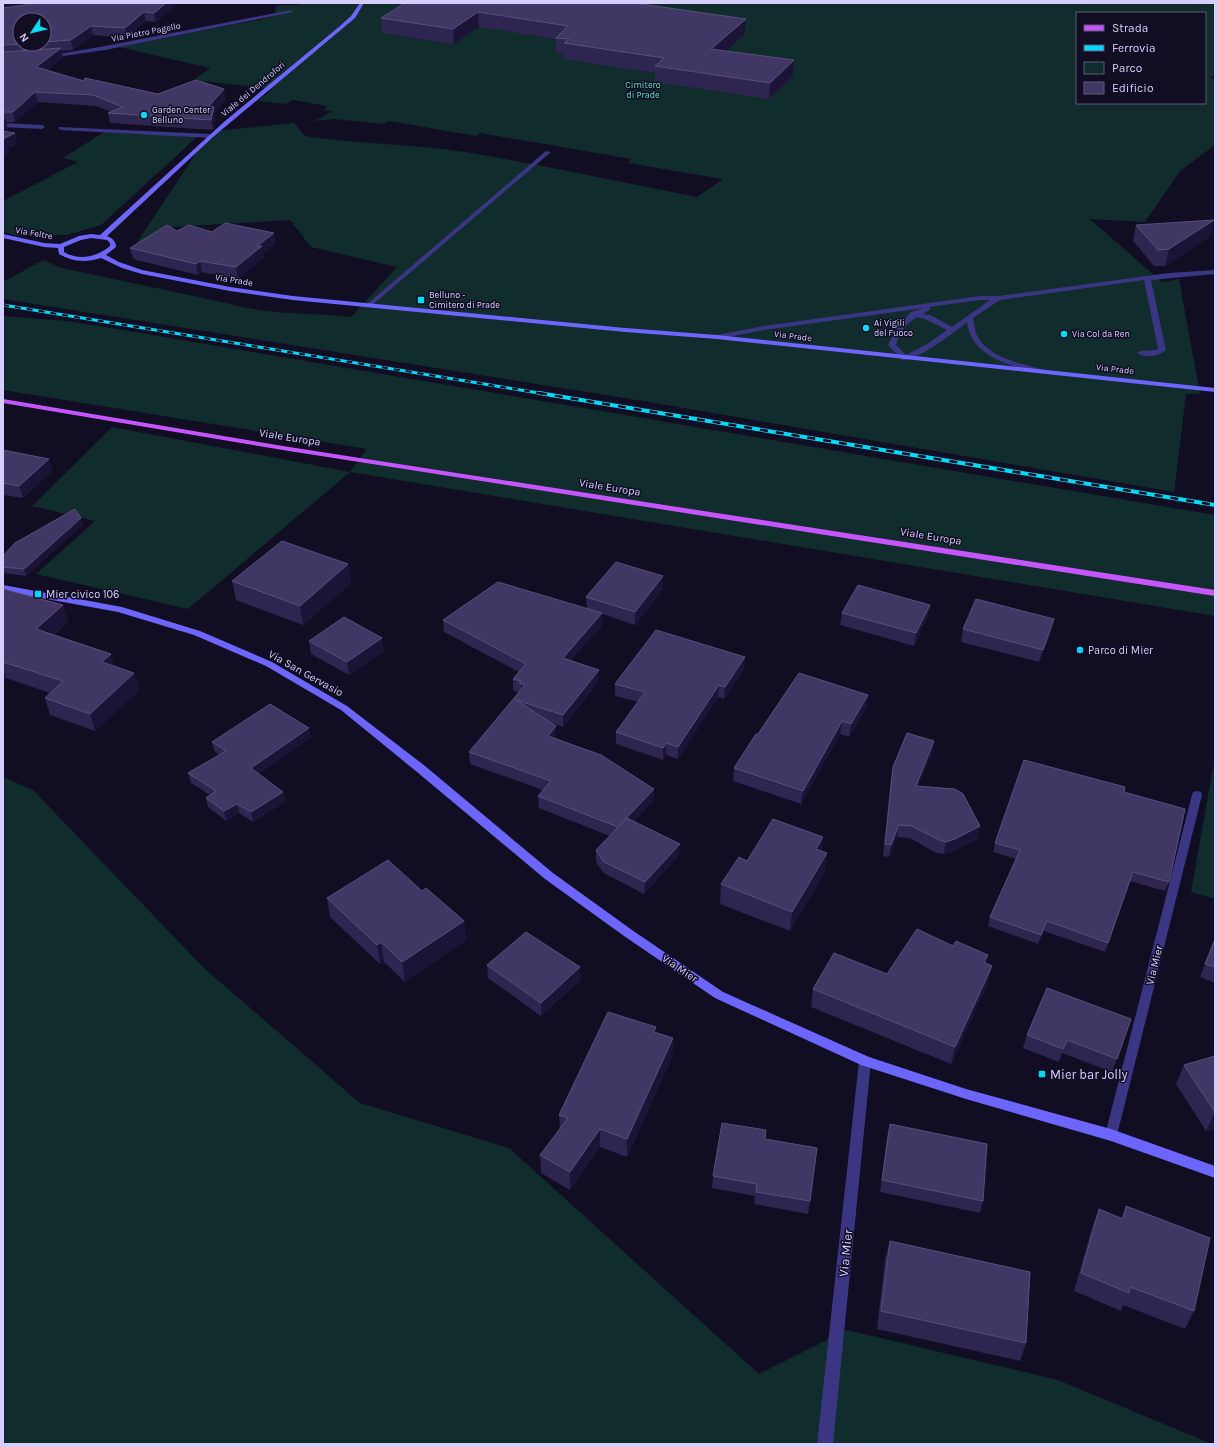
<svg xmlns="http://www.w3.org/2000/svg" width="1218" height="1447" font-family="Karla,sans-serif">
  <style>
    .green { fill: #102c2c; fill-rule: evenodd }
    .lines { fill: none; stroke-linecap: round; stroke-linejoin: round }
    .street { fill: #3b3683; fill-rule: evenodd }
    .secondary { fill: #6d65ff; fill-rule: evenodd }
    .primary { fill: #c455ff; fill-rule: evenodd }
    .rail-far1-casing { stroke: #00d9f9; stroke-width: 3 }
    .rail-casing { stroke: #00d9f9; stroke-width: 4 }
    .rail-far1 { stroke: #110d22; stroke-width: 2; stroke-dasharray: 6; stroke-linecap: butt }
    .rail { stroke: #110d22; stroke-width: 2.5; stroke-dasharray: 8; stroke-linecap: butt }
    .wall { fill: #2f2551; fill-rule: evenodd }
    .shaded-wall { fill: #1b1436 }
    .building { fill: #403764; stroke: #584f7c }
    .poi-dot { fill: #00d9f9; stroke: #110d22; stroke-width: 1.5 }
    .labels { text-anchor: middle; stroke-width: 3; stroke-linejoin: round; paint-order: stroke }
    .far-street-label { font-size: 9px; fill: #d5ceff; stroke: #110d22 }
    .far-park-label { font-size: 9px; fill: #56e3c4; stroke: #110d22 }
    .far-poi-label { font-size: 9px; fill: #d5ceff; stroke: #110d22; text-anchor: start }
    .street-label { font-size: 11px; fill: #d5ceff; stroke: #110d22 }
    .poi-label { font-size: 11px; fill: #d5ceff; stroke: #110d22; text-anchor: start }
    .near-poi-label { font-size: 13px; fill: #d5ceff; stroke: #110d22; text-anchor: start }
    .near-street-label { font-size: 13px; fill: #d5ceff; stroke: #110d22 }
  </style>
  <rect width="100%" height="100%" fill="#110d22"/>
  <g class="green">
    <path d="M302,3H1215V75L1210,78L1215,79V145L1180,171L1145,222L1090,219L1162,282L1179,279L1200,394H1186L1174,492L643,401L3,299V282L43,260L62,268L231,304C271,316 310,312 351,317L397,267L311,247L290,220L173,227L130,253L206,138L216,131L294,123L305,136C358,144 412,144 465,152C543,165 620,182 697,197L723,179L628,163L631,159L480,133L476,136L389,121L384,124L334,119L315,121L332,111L324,110L327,106L293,100L286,104L258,101L273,89L194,80L210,68L119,47L273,17L277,5H298ZM1077,13H1205V103H1077Z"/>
    <polygon points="104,132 198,136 101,225 67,235 17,236 3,232 3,201 78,162 63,158"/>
    <polygon points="3,316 67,321 105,327 1215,515 1215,616 350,472 188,609 36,574 95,521 32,506 112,427 350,472 367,449 3,390"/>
    <polygon points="1215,756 1215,899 1191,892"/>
    <polygon points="3,777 33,790 204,968 360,1103 509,1148 759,1374 847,1330 1058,1380 1212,1444 3,1444"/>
  </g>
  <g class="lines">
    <g class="street">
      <polygon points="291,10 293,12 105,50 50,58 47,56 105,46"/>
      <polygon points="3,123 42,125 45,127 42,129 3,127"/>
      <polygon points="59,127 211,134 214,136 211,138 61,130 58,128"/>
      <polygon points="546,151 551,152 370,307 366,307 366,305"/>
      <path d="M1215,270V274L1151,280L1166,350C1159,356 1145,359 1137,353C1142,349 1152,352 1158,349L1144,280L1000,300L973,318C974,323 974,328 976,333C986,358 1023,364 1046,370L1047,372L1043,374C1014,367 971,358 967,322C956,331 916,362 902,360L888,345L898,326L911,312L924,308L764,330L717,339L713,337L717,335L764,326L980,296H999L1169,273ZM980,300H990L952,327L930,315L923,314L931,309L929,307ZM917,317L925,319L947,330L927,344L906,355L896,345C899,332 906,324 917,317Z"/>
      <polygon points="1197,791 1201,792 1202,795 1116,1139 1111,1141 1106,1139 1105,1135 1192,795 1193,792"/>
      <polygon points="865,1056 869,1057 871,1061 833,1444 817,1444 859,1061 861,1057"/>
    </g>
    <g class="secondary">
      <path d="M360,3H364L355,18L213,137L107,236C112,238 116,241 116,247L106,255L119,262L142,270L230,287L293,296L625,328L717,335L1215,388V392L717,339L625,332L293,300L230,291L142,274L122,268L101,258C86,263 72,262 59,254L58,248L44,247L3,238V234L44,243L60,244L79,236L91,234L100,235L225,121L340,26L351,16ZM91,238L107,240L110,243V246C97,257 79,261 64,252V247L81,240Z"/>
      <polygon points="3,585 122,607 200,631 272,662 347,706 425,766 553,873 632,930 723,992 869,1057 966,1089 1111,1129 1215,1166 1215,1178 1111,1141 966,1099 861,1065 715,998 624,936 545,879 417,772 341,710 266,666 194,635 118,612 3,591"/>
    </g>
    <polygon class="primary" points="3,399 289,447 1215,590 1215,596 289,451 3,403"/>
    <g class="rail-far1-casing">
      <polyline id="rail-far1" points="3,305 545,394"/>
    </g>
    <g class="rail-casing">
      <polyline id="rail" points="539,393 1215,505"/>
    </g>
    <use href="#rail-far1" class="rail-far1"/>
    <use href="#rail" class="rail"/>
  </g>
  <g class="wall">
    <path d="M3,3H178L156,22L146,21L126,38L93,35L73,50L62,51L63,58L47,70L84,81L158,94L226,99L215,112V117L213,130L110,123L108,113L111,112L96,106L38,102L15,122H6L8,129L5,131L17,144L8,149L9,152L3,155ZM20,20H44V44H20Z"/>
    <polygon points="405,3 746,19 745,34 726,51 794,60 793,76 769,99 655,82 655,73 564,59 564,54 556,53 556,39 479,27 454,44 382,33 381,18"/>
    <polygon points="1136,225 1210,236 1165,266 1154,266 1133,241"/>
    <polygon points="177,231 212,232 274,233 275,244 263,254 264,257 238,279 202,272 198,275 133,259 130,248"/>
    <polygon points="3,450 49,459 52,471 23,498 3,495"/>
    <polygon points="83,524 26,576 3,573 3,556"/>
    <polygon points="348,564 351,583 303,625 236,600 232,581"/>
    <polygon points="663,576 663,589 635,625 602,614 602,625 571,660 599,681 563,727 552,723 556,726 556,738 654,789 653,801 634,821 679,855 644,894 604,873 596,862 596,850 610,836 539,808 538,796 543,790 470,764 469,752 519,692 513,691 513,679 519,672 444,632 443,620 587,609 586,597"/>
    <polygon points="3,589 63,605 68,622 54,635 115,666 134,673 139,690 95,731 50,715 45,698 50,693 6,678 3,681"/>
    <polygon points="930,605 927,618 914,646 840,625 842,613"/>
    <polygon points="963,629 1051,632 1039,662 961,642"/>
    <polygon points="309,641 384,651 349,675 311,654"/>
    <polygon points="745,657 744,669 724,699 718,697 678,759 666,755 663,760 616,744 616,732 638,702 615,696 615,684"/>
    <polygon points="868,695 866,708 849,737 840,734 801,804 733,781 734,768 758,734"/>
    <polygon points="311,737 258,774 283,792 285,802 253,822 239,813 226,821 208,807 206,798 210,795 191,783 188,773 219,755 215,752 212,742"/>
    <polygon points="934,741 932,753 918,786 980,826 977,839 952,852 944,854 936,853 910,838 897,837 889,857 883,856 891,779 893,767"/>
    <polygon points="1124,792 1169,882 1165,891 1130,881 1105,952 1044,931 1038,944 988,926 990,917 1016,859 993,852 995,843"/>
    <polygon points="821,851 827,853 824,873 790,931 720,904 721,884 747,861"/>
    <polygon points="422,891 464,921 466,940 405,982 384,962 380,964 330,917 327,898"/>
    <polygon points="1215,939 1215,983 1200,977"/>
    <polygon points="953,946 988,955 986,963 992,966 988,983 951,1064 811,1007 813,989 887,974"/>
    <polygon points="487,965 580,967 580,980 541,1016 488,978"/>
    <polygon points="1131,1019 1112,1072 1062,1053 1059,1062 1023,1048 1027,1035"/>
    <polygon points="673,1038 672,1057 627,1157 600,1147 570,1190 541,1173 540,1155 560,1129 559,1115"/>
    <polygon points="1215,1056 1215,1129 1206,1131 1176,1084 1184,1065"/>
    <polygon points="890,1124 983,1201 980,1213 880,1192 887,1137"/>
    <polygon points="765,1139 810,1201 808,1214 754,1204 755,1196 712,1188 713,1176"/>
    <polygon points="1126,1206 1194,1311 1185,1329 1123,1305 1121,1311 1074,1291 1092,1228 1099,1209 1121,1218"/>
    <polygon points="890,1241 1026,1343 1020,1361 877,1329 885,1259"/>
  </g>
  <g class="shaded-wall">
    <polygon points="3,3 38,3 3,12"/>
    <polygon points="166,3 178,3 156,22 154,13"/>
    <polygon points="144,12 146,21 126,38 125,28"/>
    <polygon points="478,12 479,27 454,44 453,29"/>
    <polygon points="746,19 745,34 710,65 711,49"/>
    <polygon points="91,26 93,35 73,50 71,40"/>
    <polygon points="61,48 63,58 38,76 36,67"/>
    <polygon points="794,60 793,76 769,99 770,83"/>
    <polygon points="224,89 226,99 215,112 215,117 213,130 209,106"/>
    <polygon points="35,92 38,102 15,122 13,112"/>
    <polygon points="5,118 8,129 3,133 3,120"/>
    <polygon points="15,133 17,144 8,149 9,152 3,155 3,139"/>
    <polygon points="1214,220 1210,236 1165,266 1169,249"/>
    <polygon points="274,233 275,244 263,254 264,257 238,279 236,267 257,246"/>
    <polygon points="200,261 202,272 198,275 196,264"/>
    <polygon points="49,459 52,471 23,498 19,486"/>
    <polygon points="81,518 83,524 26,576 24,569"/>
    <polygon points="348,564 351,583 303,625 300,606"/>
    <polygon points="663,576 663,589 635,625 635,612"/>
    <polygon points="63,605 68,622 41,646 36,629"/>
    <polygon points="930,605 927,618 914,646 916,633"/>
    <polygon points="602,613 602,625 563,669 563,658"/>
    <polygon points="1054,619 1051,632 1039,662 1043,650"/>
    <polygon points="382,638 384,651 349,675 347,662"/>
    <polygon points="111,654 116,671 102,662"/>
    <polygon points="745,657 744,669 724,699 725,687"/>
    <polygon points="3,669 6,678 3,681"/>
    <polygon points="599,670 599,681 563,727 563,715"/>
    <polygon points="134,673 139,690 95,731 90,714"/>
    <polygon points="719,685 718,697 678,759 678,747"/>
    <polygon points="868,695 866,708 849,737 851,724"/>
    <polygon points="842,721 840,734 801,804 803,791"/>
    <polygon points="556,726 556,737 548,748 548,736"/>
    <polygon points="309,728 311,737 253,777 251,768"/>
    <polygon points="934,741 932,753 913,798 916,786"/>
    <polygon points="666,743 666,755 663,760 663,748"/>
    <polygon points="654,789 653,801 618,839 618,827"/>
    <polygon points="283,792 285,802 253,822 251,812"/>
    <polygon points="237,804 239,813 226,821 224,811"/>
    <polygon points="899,825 897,837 889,857 891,845"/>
    <polygon points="980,826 977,839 952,852 944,854 946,842"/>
    <polygon points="823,837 821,857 816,849"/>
    <polygon points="680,844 679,855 644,894 645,882"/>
    <polygon points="827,853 824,873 790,931 792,912"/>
    <polygon points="464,921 466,940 405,982 402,962"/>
    <polygon points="1047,921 1044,931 1038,944 1041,935"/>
    <polygon points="381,942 384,962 380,964 377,945"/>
    <polygon points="988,955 984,972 984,962"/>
    <polygon points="992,966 988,983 951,1064 955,1047"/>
    <polygon points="580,967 580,980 541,1016 541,1003"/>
    <polygon points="673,1038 672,1057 627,1157 627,1139"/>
    <polygon points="1215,1112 1215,1129 1206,1131"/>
    <polygon points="600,1129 600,1147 570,1190 570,1172"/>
  </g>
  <g class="building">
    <polygon points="34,3 166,3 154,13 144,12 125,28 91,26 71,40 44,42 44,20 20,20 20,44 3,45 3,8 32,4"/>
    <polygon points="405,3 634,3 746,19 711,49 794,60 770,83 655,66 664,58 564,43 569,39 556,38 568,26 478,12 453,29 381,18"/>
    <polygon points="61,48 36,67 84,81 85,78 158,94 196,80 224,89 209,106 214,107 211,120 108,113 123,107 93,95 35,92 13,112 3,112 3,52"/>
    <polygon points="3,131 15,133 3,139"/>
    <polygon points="1214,220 1169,249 1158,250 1136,225"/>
    <polygon points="225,223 274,233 257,246 262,246 236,267 200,261 196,264 130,248 167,225 177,231 189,225 212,232"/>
    <polygon points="3,450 49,459 19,486 3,483"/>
    <polygon points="75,509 81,518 24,569 3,567 3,556 15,543"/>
    <polygon points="282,541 348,564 300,606 232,581"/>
    <polygon points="616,562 663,576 635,612 586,597"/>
    <polygon points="498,582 602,613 563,658 599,670 563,715 516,700 556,726 548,736 601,755 654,789 618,827 538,796 551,781 469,752 525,685 519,683 521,681 513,679 526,664 443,620"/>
    <polygon points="858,585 930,605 916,633 842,613"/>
    <polygon points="3,589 63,605 36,629 111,654 102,662 134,673 90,714 45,698 63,681 3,662"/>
    <polygon points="976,599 1054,619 1043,650 963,629"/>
    <polygon points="344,617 382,638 347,662 309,641"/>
    <polygon points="656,630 745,657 725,687 719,685 678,747 666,743 663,748 616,732 645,692 615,684"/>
    <polygon points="799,673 868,695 851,724 842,721 803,791 734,768 756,734 758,734"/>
    <polygon points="270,704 309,728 251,768 283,792 251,812 237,804 224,811 206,798 216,791 188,773 226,751 212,742"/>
    <polygon points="907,733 934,741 916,786 955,789 963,794 980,826 955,839 946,842 939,840 912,826 899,825 891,845 885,844 893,767"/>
    <polygon points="1024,760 1125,787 1124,792 1185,809 1169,882 1133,872 1108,943 1047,921 1041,935 990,917 1020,850 995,843"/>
    <polygon points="627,818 680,844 645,882 604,862 596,850"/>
    <polygon points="773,819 823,837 816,849 827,853 792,912 721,884 739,857 747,861"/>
    <polygon points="388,860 422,891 426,888 464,921 402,962 381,942 377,945 327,898"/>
    <polygon points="917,929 953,946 956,941 988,955 984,962 992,966 955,1047 813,989 834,953 887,974"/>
    <polygon points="526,932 580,967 541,1003 487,965"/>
    <polygon points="1215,939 1215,967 1205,964"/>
    <polygon points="1047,988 1131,1019 1117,1059 1067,1040 1063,1049 1027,1035"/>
    <polygon points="608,1012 656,1027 654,1032 673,1038 627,1139 600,1129 570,1172 540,1155 568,1118 559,1115"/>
    <polygon points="1215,1056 1215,1112 1184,1065"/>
    <polygon points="722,1123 766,1130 765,1139 817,1148 810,1201 756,1192 757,1184 713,1176"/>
    <polygon points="890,1124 987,1144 983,1201 882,1180"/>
    <polygon points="1126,1206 1210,1238 1194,1311 1130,1287 1129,1293 1081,1273 1099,1209 1123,1219"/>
    <polygon points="890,1241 1030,1272 1026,1343 881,1311"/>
  </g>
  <g class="poi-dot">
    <circle cx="144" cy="115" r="4"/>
    <rect x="417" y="296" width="8" height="8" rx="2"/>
    <circle cx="866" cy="328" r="4"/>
    <circle cx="1064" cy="334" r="4"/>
    <rect x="34" y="590" width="8" height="8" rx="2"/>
    <circle cx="1080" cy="650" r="4"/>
    <rect x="1038" y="1070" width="8" height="8" rx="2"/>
  </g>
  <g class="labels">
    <g class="far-street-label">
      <text transform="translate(146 32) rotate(-11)" y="3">Via Pietro Pagello</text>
      <text transform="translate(253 89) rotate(-40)" y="3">Viale dei Dendrofori</text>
      <text transform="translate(34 233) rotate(10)" y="3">Via Feltre</text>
      <text transform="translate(234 280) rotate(9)" y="3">Via Prade</text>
      <text transform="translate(793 336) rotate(7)" y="3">Via Prade</text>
      <text transform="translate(1115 369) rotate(6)" y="3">Via Prade</text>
    </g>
    <g class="far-park-label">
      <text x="643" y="88">Cimitero<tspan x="643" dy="10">di Prade</tspan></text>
    </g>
    <g class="far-poi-label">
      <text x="152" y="113">Garden Center<tspan x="152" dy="10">Belluno</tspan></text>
      <text x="429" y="298">Belluno -<tspan x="429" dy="10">Cimitero di Prade</tspan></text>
      <text x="874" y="326">Ai Vigili<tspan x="874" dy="10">del Fuoco</tspan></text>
      <text x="1072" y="337">Via Col da Ren</text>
    </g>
    <g class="street-label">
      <text transform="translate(290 437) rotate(9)" y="4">Viale Europa</text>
      <text transform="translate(610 487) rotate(9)" y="4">Viale Europa</text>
      <text transform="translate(931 536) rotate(9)" y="4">Viale Europa</text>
      <text transform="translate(306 673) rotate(29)" y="4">Via San Gervasio</text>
      <text transform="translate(1154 965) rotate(-76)" y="4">Via Mier</text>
      <text transform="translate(680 968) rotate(34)" y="4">Via Mier</text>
    </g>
    <g class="poi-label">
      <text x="46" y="598">Mier civico 106</text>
      <text x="1088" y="654">Parco di Mier</text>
    </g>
    <g class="near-poi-label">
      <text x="1050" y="1079">Mier bar Jolly</text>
    </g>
    <g class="near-street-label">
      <text transform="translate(845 1253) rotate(-84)" y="5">Via Mier</text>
    </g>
  </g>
  <rect width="1218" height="1447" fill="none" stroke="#d5ceff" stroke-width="8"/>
  <rect x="1076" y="12" width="130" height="92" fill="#110d22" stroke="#5f5a7a"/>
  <rect x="1084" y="25" width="20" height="6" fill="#c455ff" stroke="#5f5a7a"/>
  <text x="1112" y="32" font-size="12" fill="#d5ceff">Strada</text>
  <rect x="1084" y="45" width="20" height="6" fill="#00d9f9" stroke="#5f5a7a"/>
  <text x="1112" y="52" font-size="12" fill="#d5ceff">Ferrovia</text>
  <rect x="1084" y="62" width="20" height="12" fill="#102c2c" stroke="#5f5a7a"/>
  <text x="1112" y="72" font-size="12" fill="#d5ceff">Parco</text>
  <rect x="1084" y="82" width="20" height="12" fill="#403764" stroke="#5f5a7a"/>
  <text x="1112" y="92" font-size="12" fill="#d5ceff">Edificio</text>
  <g transform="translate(32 32) rotate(235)"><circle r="19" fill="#110d22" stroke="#5f5a7a"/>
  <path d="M0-3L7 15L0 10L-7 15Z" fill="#00d9f9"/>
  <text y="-6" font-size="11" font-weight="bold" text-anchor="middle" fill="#d5ceff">N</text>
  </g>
</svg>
